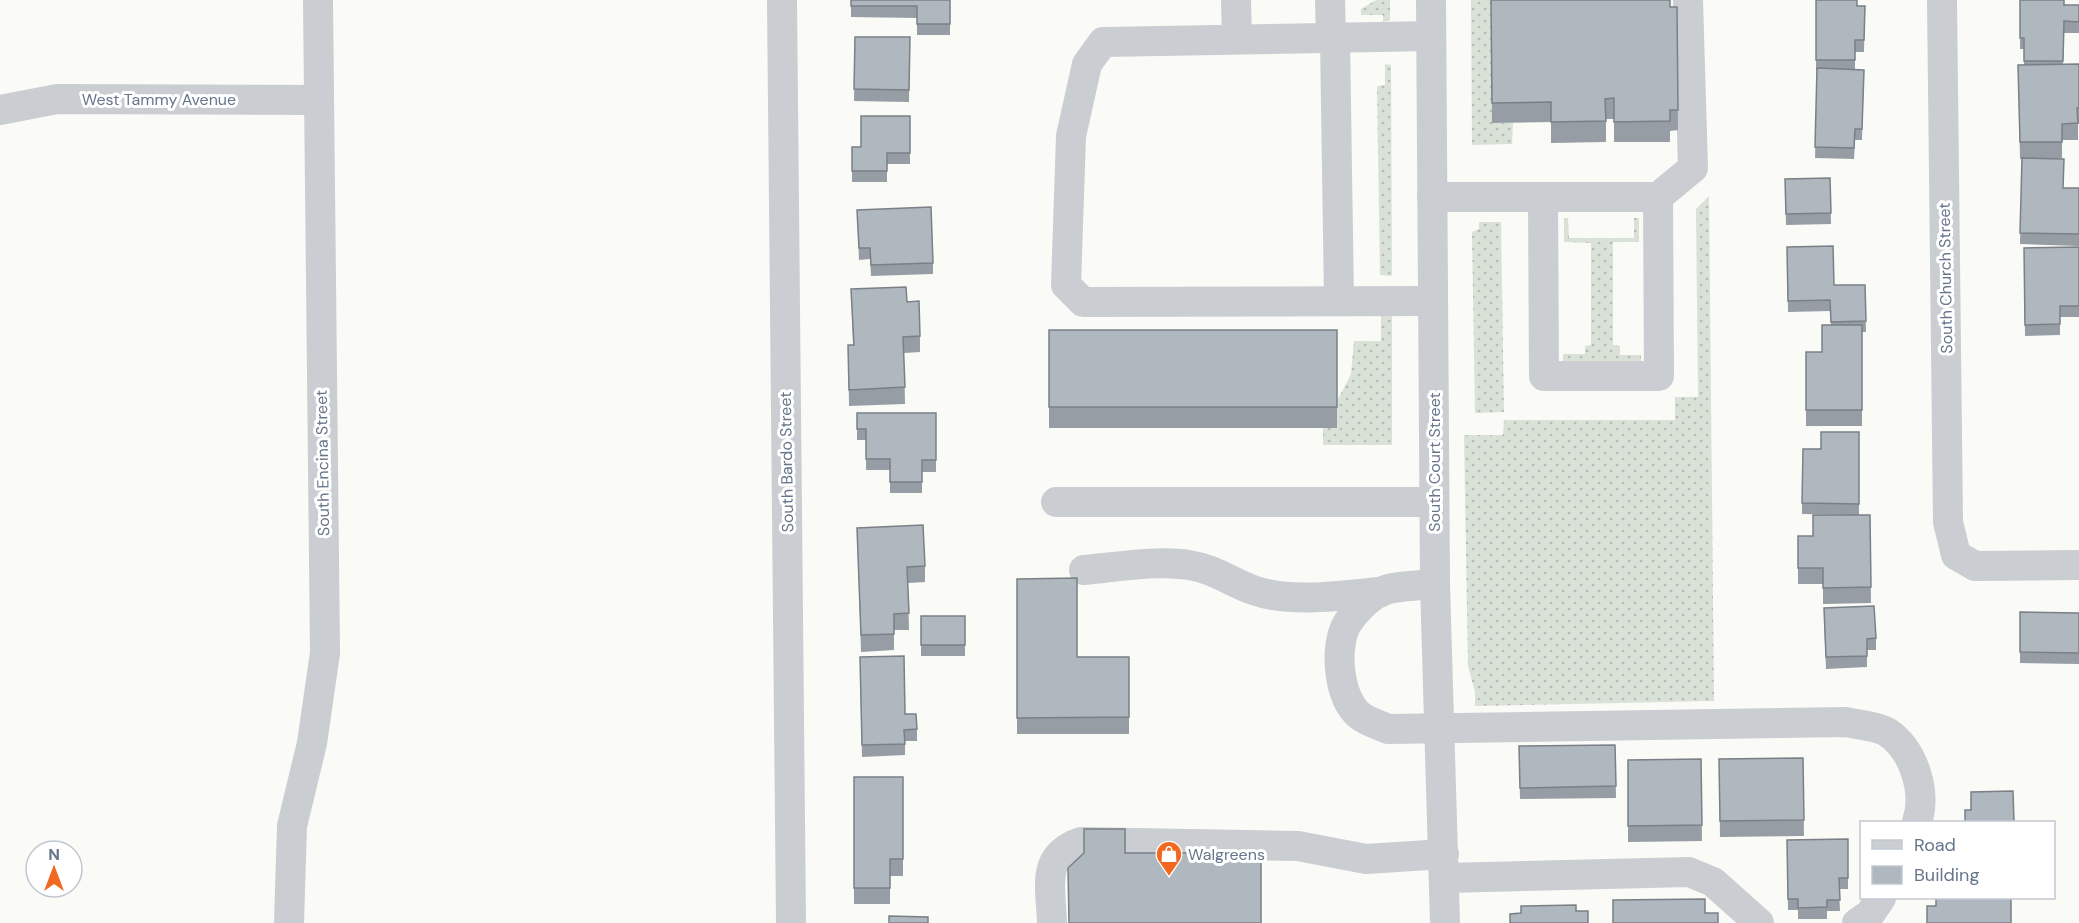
<svg xmlns="http://www.w3.org/2000/svg" width="2079" height="923" font-family="'DM Sans',sans-serif">
  <style>
    .grass { fill: url(#grass-dots) }
    .lines { fill: none; stroke-linecap: round; stroke-linejoin: round }
    .minor { stroke: #cacdd1; stroke-width: 30 }
    .wall { fill: #969da4 }
    .building { fill: #afb7bf; stroke: #7a8086; stroke-width: 1.5 }
    .labels { text-anchor: middle; stroke-width: 6; stroke-linejoin: round; paint-order: stroke }
    .street-label { font-size: 16px; fill: #66768b; stroke: #fff }
    .poi-label { font-size: 16px; fill: #66768b; stroke: #fff; text-anchor: start }
  </style>
  <defs>
    <pattern id="grass-dots" width="8" height="8" patternUnits="userSpaceOnUse" patternTransform="scale(1.5)"><rect width="8" height="8" fill="#dae2d8"/><path d="M2 2h.1M6 6h.1" fill="none" stroke="#b5bcb5" stroke-width="1.8" stroke-linecap="round"/></pattern>
  </defs>
  <rect width="100%" height="100%" fill="#fafaf7"/>
  <g class="grass">
    <polygon points="1376,0 1390,0 1390,20 1383,22 1383,15 1361,15 1361,9"/>
    <polygon points="1471,0 1491,0 1492,123 1513,123 1512,144 1472,145"/>
    <polygon points="1385,64 1391,65 1392,276 1380,275 1377,86 1385,85"/>
    <polygon points="1709,196 1714,701 1475,706 1475,692 1468,666 1464,435 1503,435 1504,420 1675,420 1675,397 1698,397 1696,209"/>
    <polygon points="1564,218 1568,218 1569,238 1634,238 1634,218 1639,218 1639,242 1613,242 1613,345 1620,346 1620,355 1641,355 1641,363 1563,364 1563,354 1585,354 1585,346 1591,345 1591,243 1564,242"/>
    <polygon points="1479,222 1501,222 1504,412 1475,413 1472,232 1479,229"/>
    <polygon points="1381,314 1392,314 1392,445 1323,445 1323,428 1351,374 1354,341 1381,341"/>
  </g>
  <g class="lines">
    <g class="minor">
      <polyline points="782,0 791,923"/>
      <polyline points="1236,0 1237,39"/>
      <polyline points="1330,0 1331,38"/>
      <polyline points="1431,0 1435,584 1445,923"/>
      <polyline points="1942,0 1948,522 1956,555 1975,566 2079,565"/>
      <polyline points="1431,36 1103,42 1087,64 1071,136 1066,285 1083,302 1433,301"/>
      <polyline points="1335,38 1339,300"/>
      <polyline points="0,110 57,99 318,100"/>
      <polyline points="1432,197 1658,197 1693,168 1688,0"/>
      <polyline points="1543,198 1544,376 1659,376 1658,197"/>
      <polyline points="1056,502 1434,502"/>
      <path d="M1084,570C1118,567 1156,560 1189,565C1214,569 1231,582 1253,590C1292,604 1341,595 1381,592"/>
      <path d="M1435,584C1419,586 1395,585 1380,592C1368,598 1354,612 1347,624C1334,646 1338,697 1359,715C1366,721 1379,725 1388,729L1846,722C1858,725 1877,726 1887,732C1914,750 1927,792 1917,822"/>
      <polyline points="1445,878 1689,872 1713,882 1759,923"/>
      <polyline points="289,923 292,826 312,743 325,653 318,0"/>
      <path d="M1052,923C1051,887 1040,856 1081,842L1298,846L1366,859L1444,854"/>
      <polyline points="1857,923 1870,914 1881,898"/>
    </g>
  </g>
  <g class="wall">
    <polygon points="851,0 950,0 950,35 917,35 917,18 851,17"/>
    <polygon points="1491,0 1677,7 1678,130 1670,131 1670,142 1614,142 1614,119 1606,119 1606,142 1551,143 1551,122 1492,123"/>
    <polygon points="1816,0 1858,6 1865,6 1864,52 1855,52 1855,70 1864,70 1862,140 1855,140 1854,159 1815,158 1817,71 1816,71"/>
    <polygon points="2020,0 2064,5 2079,5 2079,33 2064,33 2063,64 2079,64 2079,124 2078,124 2078,140 2062,140 2062,158 2049,158 2063,188 2079,188 2079,246 2020,244 2022,159 2020,159 2018,65 2024,65 2024,49 2020,49"/>
    <polygon points="855,37 910,37 909,102 854,101"/>
    <polygon points="910,116 910,164 887,164 887,182 852,182 852,147 861,147"/>
    <polygon points="1830,178 1831,224 1786,225 1785,179"/>
    <polygon points="857,210 933,263 933,274 871,276 870,259 859,260"/>
    <polygon points="1787,247 1834,285 1865,285 1866,332 1862,332 1862,426 1806,426 1806,352 1822,352 1831,325 1830,311 1788,312"/>
    <polygon points="2079,247 2079,317 2060,317 2060,335 2025,336 2024,248"/>
    <polygon points="851,289 907,302 920,336 920,352 904,353 905,404 849,406 848,345 853,345"/>
    <rect x="1049" y="330" width="288" height="98"/>
    <polygon points="857,413 936,413 936,472 922,472 922,493 890,493 890,470 866,470 866,440 857,440"/>
    <polygon points="1859,432 1859,515 1870,515 1871,603 1823,604 1823,584 1798,584 1798,536 1813,536 1849,515 1802,514 1802,503 1821,449"/>
    <polygon points="857,528 925,566 925,582 908,583 909,630 894,630 894,650 861,652"/>
    <polygon points="1017,579 1077,657 1129,657 1129,734 1017,734"/>
    <polygon points="2079,613 2079,664 2020,663 2020,652"/>
    <rect x="921" y="616" width="44" height="40"/>
    <polygon points="1824,619 1876,638 1876,650 1867,650 1867,667 1826,669"/>
    <polygon points="860,669 905,714 917,729 917,741 905,741 905,755 862,757"/>
    <polygon points="1615,745 1616,798 1520,799 1519,746"/>
    <polygon points="1803,758 1804,836 1720,837 1719,759"/>
    <polygon points="1701,759 1702,841 1628,842 1628,760"/>
    <polygon points="854,777 903,777 903,876 890,876 890,904 854,904"/>
    <polygon points="1848,839 1848,889 1839,889 1840,911 1827,911 1827,919 1798,919 1798,910 1788,910 1787,840"/>
  </g>
  <g class="building">
    <polygon points="851,0 950,0 950,24 917,24 917,6 851,6"/>
    <polygon points="1491,0 1670,0 1670,7 1677,7 1678,110 1670,110 1670,121 1614,122 1614,98 1605,99 1606,121 1551,122 1551,102 1492,103"/>
    <polygon points="1816,0 1857,0 1857,6 1865,6 1864,40 1855,40 1855,60 1816,60"/>
    <polygon points="2020,0 2064,0 2064,5 2079,5 2079,22 2064,21 2063,61 2024,61 2024,38 2020,38"/>
    <polygon points="855,37 910,37 909,90 854,89"/>
    <polygon points="2079,64 2079,108 2077,108 2078,123 2062,124 2062,142 2020,142 2018,65"/>
    <polygon points="1817,68 1864,70 1862,129 1855,129 1854,148 1815,147"/>
    <polygon points="861,116 910,116 910,153 887,153 887,171 852,171 852,147 861,147"/>
    <polygon points="2022,158 2064,159 2063,188 2079,188 2079,234 2020,233"/>
    <polygon points="1830,178 1831,213 1786,214 1785,179"/>
    <polygon points="931,207 933,263 871,265 870,248 859,248 857,210"/>
    <polygon points="1833,246 1834,285 1865,285 1866,321 1831,322 1830,300 1788,301 1787,247"/>
    <polygon points="2079,247 2079,306 2060,306 2060,324 2025,325 2024,248"/>
    <polygon points="906,287 907,302 919,301 920,336 903,337 905,387 849,390 848,345 854,345 851,289"/>
    <polygon points="1822,325 1862,325 1862,410 1806,410 1806,352 1822,352"/>
    <rect x="1049" y="330" width="288" height="77"/>
    <polygon points="857,413 936,413 936,460 922,460 922,482 890,482 890,459 866,459 866,429 857,429"/>
    <polygon points="1821,432 1859,432 1859,504 1802,503 1803,449 1821,449"/>
    <polygon points="1813,515 1870,515 1871,587 1823,588 1823,568 1798,568 1798,536 1813,536"/>
    <polygon points="923,525 925,566 907,567 909,613 894,614 894,634 861,635 857,528"/>
    <polygon points="1077,578 1077,657 1129,657 1129,717 1017,718 1017,579"/>
    <polygon points="1874,606 1876,638 1867,639 1867,656 1826,657 1824,608"/>
    <polygon points="2020,612 2079,613 2079,653 2020,652"/>
    <rect x="921" y="616" width="44" height="29"/>
    <polygon points="904,656 905,714 916,714 917,729 904,730 905,744 862,745 860,657"/>
    <polygon points="1615,745 1616,786 1520,788 1519,746"/>
    <polygon points="1803,758 1804,820 1720,821 1719,759"/>
    <polygon points="1701,759 1702,825 1628,826 1628,760"/>
    <polygon points="854,777 903,777 903,859 890,859 890,888 854,888"/>
    <polygon points="2013,791 2014,822 1965,822 1965,810 1971,810 1971,792"/>
    <polygon points="1084,829 1125,829 1125,853 1261,853 1261,923 1069,923 1068,868 1084,853"/>
    <polygon points="1848,839 1848,878 1839,878 1840,900 1827,900 1827,907 1798,908 1798,899 1788,899 1787,840"/>
    <polygon points="1936,897 2011,897 2011,923 1927,923 1927,906 1936,906"/>
    <polygon points="1705,899 1705,913 1718,913 1718,923 1613,923 1613,900"/>
    <polygon points="1576,905 1576,911 1588,911 1588,923 1510,923 1510,914 1521,913 1521,906"/>
    <polygon points="889,916 928,917 928,923 889,923"/>
  </g>
  <defs>
    <g id="shop-pin" transform="scale(1.35)"><path d="M0 17L-7.5 6A9.5 9.5 0 1 1 7.5 6Z" fill="#f16820" stroke="#fff"/><path d="M-5-2.5h2.3a2.7 3.5 0 0 1 5.4 0H5L5.5 6h-11ZM-1.5-2.5h3a1.5 2.3 0 0 0-3 0Z" fill="#fff"/></g>
  </defs>
  <g fill-rule="evenodd">
    <use href="#shop-pin" x="1169" y="854"/>
  </g>
  <g class="labels">
    <g class="street-label">
      <text x="159" y="105">West Tammy Avenue</text>
      <text transform="translate(1945 278) rotate(-91)" y="6">South Church Street</text>
      <text transform="translate(786 462) rotate(-91)" y="6">South Bardo Street</text>
      <text transform="translate(1434 462) rotate(-90)" y="6">South Court Street</text>
      <text transform="translate(322 463) rotate(-91)" y="6">South Encina Street</text>
    </g>
    <g class="poi-label">
      <text x="1188" y="860">Walgreens</text>
    </g>
  </g>
  <rect x="1860" y="821" width="195" height="78" fill="#ffffff" stroke="#c2c8d1" stroke-width="1.5"/>
  <rect x="1872" y="840" width="30" height="9" fill="#cacdd1" stroke="#c2c8d1" stroke-width="1.5"/>
  <text x="1914" y="851" font-size="18" fill="#66768b">Road</text>
  <rect x="1872" y="866" width="30" height="18" fill="#afb7bf" stroke="#c2c8d1" stroke-width="1.5"/>
  <text x="1914" y="881" font-size="18" fill="#66768b">Building</text>
  <g transform="translate(54 869)"><circle r="28" fill="#ffffff" stroke="#c2c8d1" stroke-width="1.5"/>
  <path d="M0-4.5L10 22L0 15L-10 22Z" fill="#f16820"/>
  <text y="-9" font-size="16" font-weight="bold" text-anchor="middle" fill="#66768b">N</text>
  </g>
</svg>
